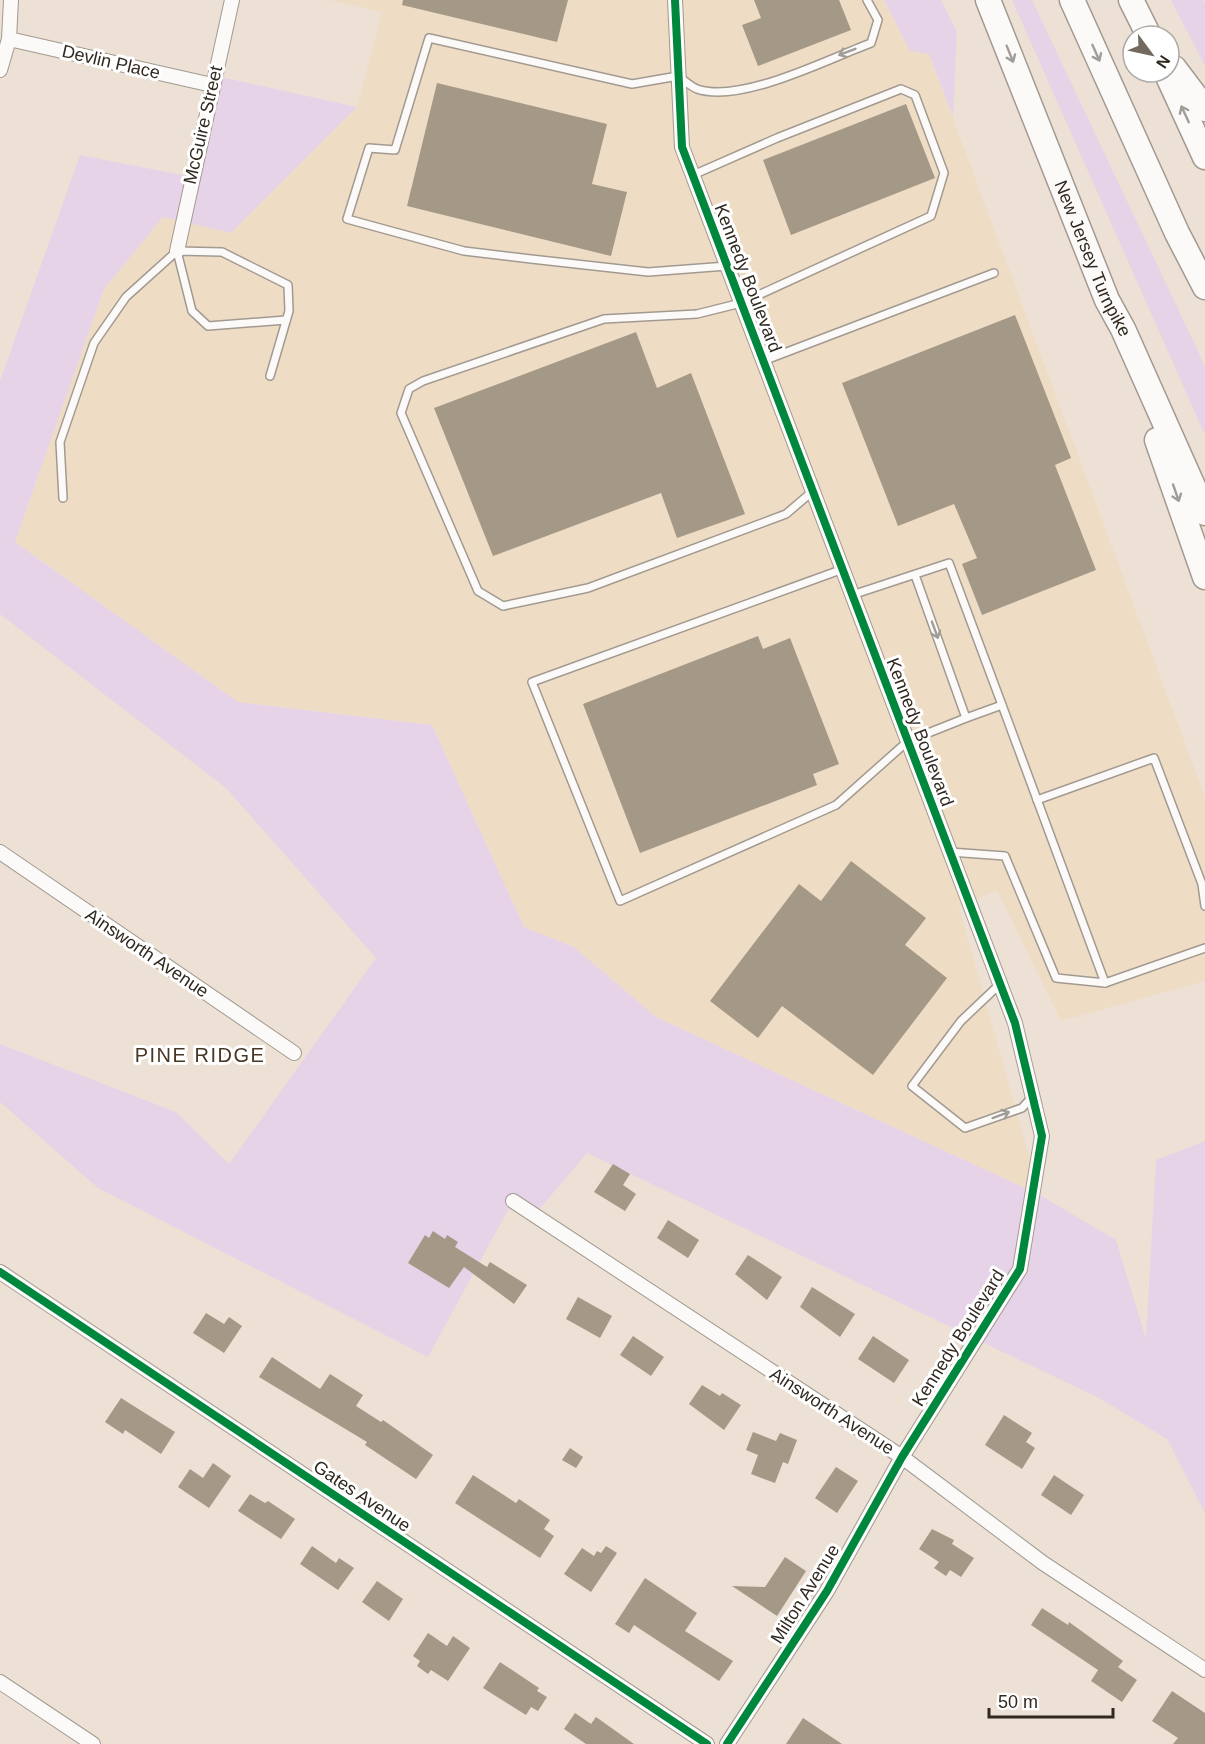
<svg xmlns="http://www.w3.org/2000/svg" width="1205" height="1744" font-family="Arial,sans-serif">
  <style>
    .built { fill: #efdcc5 }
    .green { fill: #e7d3e8 }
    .building { fill: #a49887 }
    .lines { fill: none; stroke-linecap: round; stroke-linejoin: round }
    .service-casing { stroke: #a29a90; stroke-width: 10 }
    .minor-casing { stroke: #a29a90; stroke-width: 16 }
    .motorway-casing { stroke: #a29a90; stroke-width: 27 }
    .service { stroke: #fcfaf9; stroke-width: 7 }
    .minor { stroke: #fcfaf9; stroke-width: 14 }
    .motorway { stroke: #fcfaf9; stroke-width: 24 }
    .cycleway-casing { stroke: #fff; stroke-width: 11 }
    .cycleway { stroke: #00873e; stroke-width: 8 }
    .oneway { stroke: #a19c97 }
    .labels { text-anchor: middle; stroke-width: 6; stroke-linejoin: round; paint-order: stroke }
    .street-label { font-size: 18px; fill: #312920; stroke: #fff }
    .neighbourhood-label { font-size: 20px; letter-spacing: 1.5px; fill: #483723; stroke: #fff }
  </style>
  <rect width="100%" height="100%" fill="#ece1d4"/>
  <polygon class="built" points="329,0 884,0 910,51 929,54 1205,797 1205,981 1061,1021 997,890 959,907 1040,1195 656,1017 574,947 524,927 432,725 238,702 15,542 104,289 163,216 357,107 382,12"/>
  <g class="green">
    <polygon points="884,0 941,0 957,32 953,117 929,54 910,51"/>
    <polygon points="1012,0 1032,0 1198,351 1205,368 1205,435"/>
    <polygon points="1171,0 1203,0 1205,4 1205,66"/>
    <polygon points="212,75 357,107 231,233 163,217 104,289 15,542 238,702 432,725 524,927 574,947 656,1017 1040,1195 1116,1240 1146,1339 1156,1160 1205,1141 1205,1513 1167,1439 1099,1398 587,1153 537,1212 514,1199 428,1357 98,1188 0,1102 0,1044 176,1112 229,1164 376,958 226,788 0,614 0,381 80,155 187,176"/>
  </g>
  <g class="building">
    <polygon points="403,0 568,0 557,42 402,5"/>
    <polygon points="754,0 839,0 851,30 758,66 742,25 761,18"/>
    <polygon points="437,83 607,124 592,184 627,192 611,256 407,206"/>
    <polygon points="906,104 935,178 791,235 763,160"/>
    <polygon points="1015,315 1071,458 1055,465 1096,570 982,615 962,564 977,558 954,504 898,526 842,383"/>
    <polygon points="636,332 657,388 691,373 745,514 677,538 661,493 493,556 434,408"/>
    <polygon points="758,636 763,649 790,638 839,764 813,774 817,785 640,853 583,704"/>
    <polygon points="851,861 926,918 905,945 947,978 873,1075 782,1006 758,1038 710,1001 799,884 821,901"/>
    <polygon points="613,1164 630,1174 623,1185 636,1194 625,1211 594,1192"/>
    <polygon points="668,1220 699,1240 688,1258 657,1238"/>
    <polygon points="433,1231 445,1239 447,1235 458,1242 455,1247 487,1267 490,1262 527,1285 514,1304 464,1267 449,1288 408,1263 425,1235 429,1238"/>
    <polygon points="748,1255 782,1277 767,1300 735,1274"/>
    <polygon points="812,1287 855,1314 840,1337 800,1307"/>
    <polygon points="578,1297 612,1316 600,1338 566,1319"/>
    <polygon points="206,1313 224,1324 229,1317 242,1326 224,1353 193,1333"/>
    <polygon points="633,1336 664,1357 651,1376 620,1355"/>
    <polygon points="873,1336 909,1360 894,1383 858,1359"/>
    <polygon points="272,1357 320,1389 330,1374 363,1395 356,1406 381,1422 383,1420 433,1455 416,1479 365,1445 367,1442 259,1377"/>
    <polygon points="702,1385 720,1396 722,1393 741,1405 724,1430 689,1404"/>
    <polygon points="121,1398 175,1432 161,1454 125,1430 123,1434 105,1422"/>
    <polygon points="1004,1415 1032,1433 1026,1442 1035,1448 1022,1469 985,1445"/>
    <polygon points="753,1432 776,1441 780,1433 797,1440 788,1464 783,1462 775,1483 751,1474 758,1455 746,1450"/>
    <polygon points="570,1448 583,1457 576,1468 562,1460"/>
    <polygon points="213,1463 231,1476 209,1508 178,1487 190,1469 203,1478"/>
    <polygon points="836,1467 858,1481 837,1513 815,1498"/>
    <polygon points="473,1475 516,1503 519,1499 550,1520 544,1529 554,1536 540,1558 455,1503"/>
    <polygon points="1054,1475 1084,1495 1071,1515 1041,1495"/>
    <polygon points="250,1494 265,1503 268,1501 295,1519 281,1539 238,1511"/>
    <polygon points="932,1529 954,1540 952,1544 974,1558 961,1577 950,1570 946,1576 934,1568 939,1562 919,1549"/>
    <polygon points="312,1546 336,1563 339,1558 354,1568 338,1590 300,1564"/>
    <polygon points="606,1546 617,1553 591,1592 564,1574 582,1548 594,1556 597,1551 601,1553"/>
    <polygon points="785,1557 806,1571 777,1616 732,1586 765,1587"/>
    <polygon points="645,1578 697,1613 685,1631 733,1661 719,1681 634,1625 629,1633 615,1624"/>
    <polygon points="377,1581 403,1599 389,1621 362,1602"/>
    <polygon points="1042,1608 1068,1625 1069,1622 1123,1661 1118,1667 1137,1680 1122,1702 1091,1681 1098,1670 1031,1625"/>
    <polygon points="428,1633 447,1646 453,1636 470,1648 448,1681 431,1670 428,1674 417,1666 420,1661 413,1656"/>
    <polygon points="500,1662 539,1688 537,1691 547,1697 538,1711 531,1707 526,1715 483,1688"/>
    <polygon points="1172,1691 1205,1713 1205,1744 1173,1744 1178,1738 1152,1721"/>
    <polygon points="575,1713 591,1724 596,1717 634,1744 586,1744 564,1729"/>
    <polygon points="803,1718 842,1744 786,1744"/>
  </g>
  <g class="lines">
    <g class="service-casing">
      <g id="service">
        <polyline points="693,175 777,138 901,89 915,95 944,173 931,216 741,303 697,314 604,319 423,381 409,389 401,413 478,591 503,606 588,588 786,514 813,491"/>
        <polyline points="177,251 192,311 208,326 286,320"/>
        <path d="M727,266L648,272L531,259L464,251L347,219L369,148L395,150L429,38L632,84L678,76C684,80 690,86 697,89C741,104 828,59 871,43L878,20L867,0"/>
        <polyline points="763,361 994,273"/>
        <polyline points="63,498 60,442 94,343 126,297 177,251 222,252 288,285 289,311 270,376"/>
        <polyline points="843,569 532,682 620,901 836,805 908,741 966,718"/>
        <polyline points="852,595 949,563 1002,705 966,718 915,575"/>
        <polyline points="1002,705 1105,983 1205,948"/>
        <polyline points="1037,800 1154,758 1202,884 1205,906"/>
        <polyline points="950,852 1005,856 1056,978 1105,983"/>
        <polyline points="1000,984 961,1021 912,1086 965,1128 1022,1108 1033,1096"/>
      </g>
    </g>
    <g class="minor-casing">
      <g id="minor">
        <polyline points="675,0 682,147 1015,1023 1042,1136 1020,1269 902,1457 827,1591 727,1744"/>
        <polyline points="9,39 212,85"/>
        <polyline points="0,70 9,39 11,0"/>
        <polyline points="177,251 232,0"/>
        <polyline points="0,852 294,1053"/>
        <polyline points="513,1201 902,1457 1043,1563 1205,1670"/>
        <polyline points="0,1272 707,1744"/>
        <polyline points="0,1682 93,1744"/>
      </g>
    </g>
    <g class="motorway-casing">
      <g id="motorway">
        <path id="s1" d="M988,0L1107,300L1123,329L1205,513"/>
        <polyline points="1072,0 1177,233 1205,287"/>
        <polyline points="1131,0 1149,36"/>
        <polyline points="1174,68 1205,109"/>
        <polyline points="1166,72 1205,157"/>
        <polyline points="1157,440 1205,577"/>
      </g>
    </g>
    <use href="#service" class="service"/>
    <use href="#minor" class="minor"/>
    <use href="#motorway" class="motorway"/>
    <g class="cycleway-casing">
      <g id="cycleway">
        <polyline points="675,0 682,147 1015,1023 1042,1136 1020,1269 902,1457 827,1591 727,1744"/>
        <polyline points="0,1272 707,1744"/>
      </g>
    </g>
    <use href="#cycleway" class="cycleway"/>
  </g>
  <defs><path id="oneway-shaft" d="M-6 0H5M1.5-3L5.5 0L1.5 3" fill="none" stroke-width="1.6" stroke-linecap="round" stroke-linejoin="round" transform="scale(1.5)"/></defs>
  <g class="oneway">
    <use href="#oneway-shaft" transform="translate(847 52) rotate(159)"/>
    <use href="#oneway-shaft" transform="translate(1096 53) rotate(66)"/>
    <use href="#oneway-shaft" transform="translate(1010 54) rotate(68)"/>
    <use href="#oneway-shaft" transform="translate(1185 114) rotate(-115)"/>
    <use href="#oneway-shaft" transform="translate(1176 493) rotate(71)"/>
    <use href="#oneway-shaft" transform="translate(935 630) rotate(70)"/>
    <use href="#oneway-shaft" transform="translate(1001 1115) rotate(-20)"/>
  </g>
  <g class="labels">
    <g class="street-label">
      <text transform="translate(111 62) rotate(13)" y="6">Devlin Place</text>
      <text transform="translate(203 125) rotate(-77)" y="6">McGuire Street</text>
      <text dy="6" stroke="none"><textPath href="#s1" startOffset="279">New Jersey Turnpike</textPath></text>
      <text transform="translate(748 278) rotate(69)" y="6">Kennedy Boulevard</text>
      <text transform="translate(920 732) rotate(69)" y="6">Kennedy Boulevard</text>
      <text transform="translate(147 953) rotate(34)" y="6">Ainsworth Avenue</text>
      <text transform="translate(958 1338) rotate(-58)" y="6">Kennedy Boulevard</text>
      <text transform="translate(832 1411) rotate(33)" y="6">Ainsworth Avenue</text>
      <text transform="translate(362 1496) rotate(34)" y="6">Gates Avenue</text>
      <text transform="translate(805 1594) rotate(-58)" y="6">Milton Avenue</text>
    </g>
    <g class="neighbourhood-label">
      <text x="200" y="1062">PINE RIDGE</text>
    </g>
  </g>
  <g transform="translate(1151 54) rotate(123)"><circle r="28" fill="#ffffff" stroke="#ada9a6" stroke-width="1.5"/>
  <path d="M0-4.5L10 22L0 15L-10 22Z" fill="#72695f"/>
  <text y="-9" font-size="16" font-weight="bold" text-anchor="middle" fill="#312920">N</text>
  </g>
  <path d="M989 1708v9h124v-9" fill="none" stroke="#312920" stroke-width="3"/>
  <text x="998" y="1708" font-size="18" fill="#312920" stroke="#ffffff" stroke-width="4.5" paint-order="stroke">50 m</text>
</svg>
